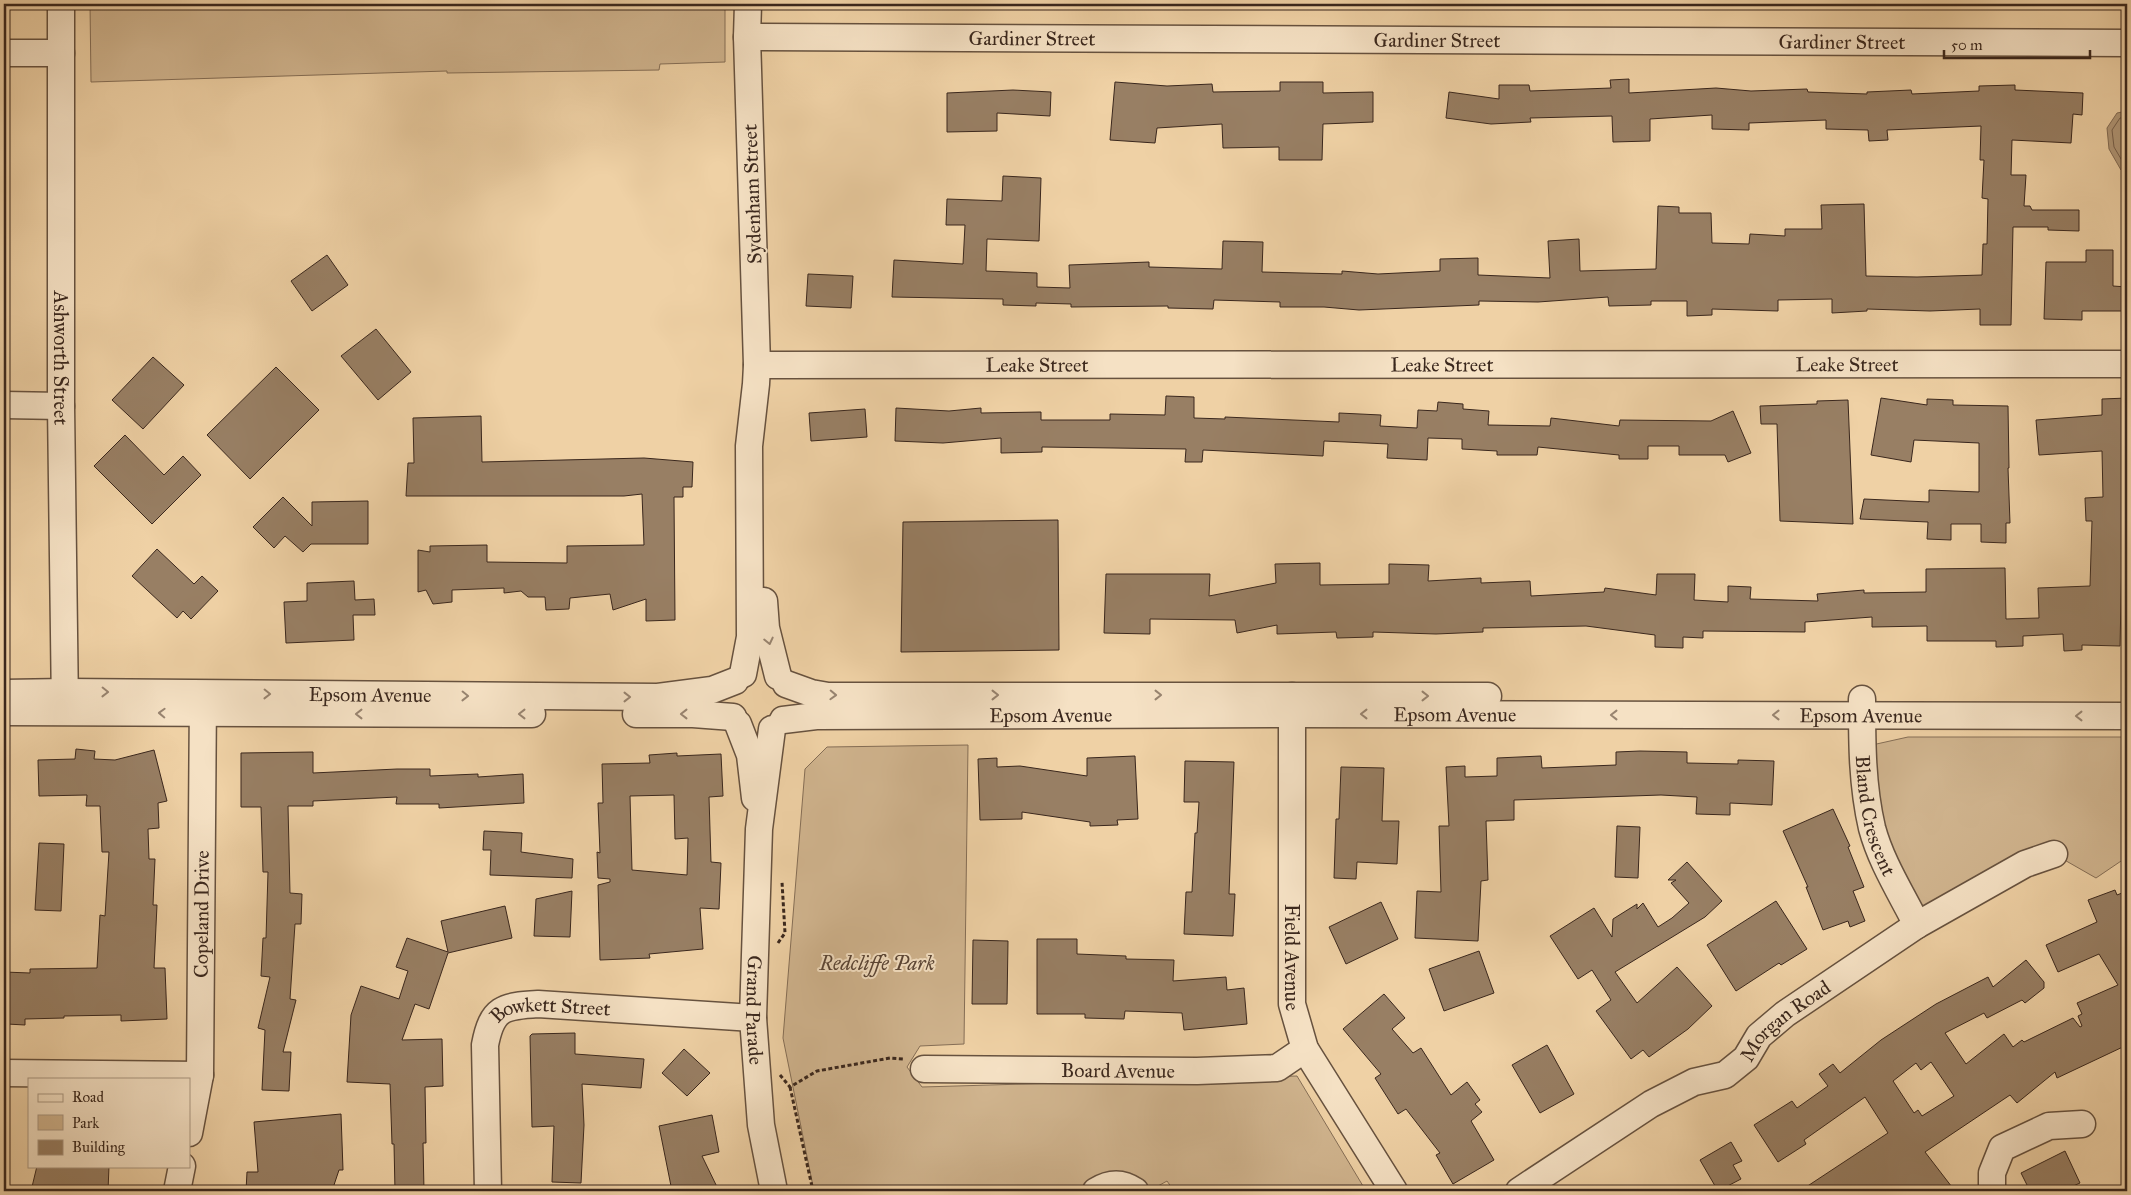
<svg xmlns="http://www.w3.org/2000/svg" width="2131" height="1195" font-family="'IM FELL Great Primer',serif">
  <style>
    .green { fill: #d0b48e; stroke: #856e56 }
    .water { fill: #b19777; stroke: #816a53 }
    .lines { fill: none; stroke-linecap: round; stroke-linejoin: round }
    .shore { stroke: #765f4a; stroke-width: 1 }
    .building { fill: #987f64; stroke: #3a271d; fill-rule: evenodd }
    .minor-casing { stroke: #67523f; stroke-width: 29 }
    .path { stroke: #3a271d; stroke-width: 3; stroke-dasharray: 4 2.5; stroke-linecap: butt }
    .minor { stroke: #f5e1c4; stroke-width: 26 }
    .oneway { stroke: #988470 }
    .labels { text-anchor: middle; stroke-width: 4; stroke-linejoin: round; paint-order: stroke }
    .street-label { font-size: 20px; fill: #3a271d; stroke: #f5e1c4 }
    .park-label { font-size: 20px; font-style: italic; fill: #584334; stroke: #f5e1c4 }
  </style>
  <rect width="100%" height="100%" fill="#efd1a5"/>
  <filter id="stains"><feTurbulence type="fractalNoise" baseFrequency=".004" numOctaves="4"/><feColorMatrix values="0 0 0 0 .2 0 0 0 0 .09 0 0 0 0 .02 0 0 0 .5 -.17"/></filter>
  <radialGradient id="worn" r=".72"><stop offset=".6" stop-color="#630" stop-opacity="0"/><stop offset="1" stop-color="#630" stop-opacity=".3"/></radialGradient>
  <g class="green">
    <polygon points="90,4 725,4 725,62 660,64 659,70 447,73 447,71 91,82"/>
    <polygon points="1908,737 2127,737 2127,857 2096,878 2054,854 1917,925 1886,865 1863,747"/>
    <polygon points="968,745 964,1044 920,1046 907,1067 922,1087 1297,1076 1366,1191 1174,1191 1167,1181 1149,1191 1144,1191 1102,1176 1078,1191 814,1191 783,1038 805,769 827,747"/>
  </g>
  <polygon class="water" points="2127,111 2127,170 2121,170 2109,149 2107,128 2117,113"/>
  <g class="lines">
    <polyline class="shore" points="2127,117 2120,118 2112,130 2114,147 2124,164 2127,165"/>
  </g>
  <g class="building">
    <polygon points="1629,79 1629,93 1716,88 1751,91 1807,89 1808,92 1867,94 1867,92 1911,90 1912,94 1979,91 1979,86 2015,85 2015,90 2083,93 2082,115 2073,114 2071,143 2012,140 2011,175 2026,175 2024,206 2030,206 2032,210 2079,210 2079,231 2048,230 2048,227 2013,227 2011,325 1980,325 1980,309 1930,311 1867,309 1867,311 1832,313 1832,299 1778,300 1778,311 1712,309 1712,315 1687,316 1687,301 1651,301 1651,305 1609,306 1608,297 1538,302 1479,301 1479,305 1359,310 1324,307 1280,307 1280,302 1214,300 1213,309 1168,308 1168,306 1071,307 1071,304 1036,303 1036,306 1003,305 1003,299 892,297 894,260 963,264 965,225 946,225 947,199 1002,201 1003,176 1041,178 1039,241 987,239 986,271 1037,273 1037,287 1070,288 1069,265 1149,262 1149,267 1222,269 1223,241 1263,242 1262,272 1342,274 1342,271 1378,274 1440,271 1440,259 1478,258 1478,275 1550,278 1548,241 1579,239 1580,271 1656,269 1658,206 1679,207 1679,213 1711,213 1712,243 1749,244 1750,234 1785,236 1785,229 1822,229 1821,205 1864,204 1866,276 1917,277 1982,275 1983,244 1987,244 1988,199 1982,198 1984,160 1980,160 1981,126 1887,130 1888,140 1869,141 1868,130 1826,129 1826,120 1749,123 1749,130 1712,129 1712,115 1650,119 1650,141 1613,142 1612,116 1530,118 1531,122 1491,124 1446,118 1449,92 1499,99 1499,85 1529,85 1530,91 1611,88 1610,80"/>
    <polygon points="1115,82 1167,86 1212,84 1213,92 1280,91 1280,82 1323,82 1323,93 1373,92 1373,122 1323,124 1322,160 1279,160 1279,147 1223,148 1222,124 1157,128 1155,143 1110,140"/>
    <polygon points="1013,90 1051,92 1050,116 997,113 997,131 947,132 947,93"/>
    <polygon points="2086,250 2113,250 2113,286 2127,287 2127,311 2082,311 2082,320 2044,319 2046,262 2086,262"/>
    <polygon points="327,255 348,285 312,311 291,281"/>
    <polygon points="808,274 853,276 851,308 806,306"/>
    <polygon points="376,329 411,372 378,400 341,356"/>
    <polygon points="153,357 184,385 143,429 112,400"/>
    <polygon points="276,367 319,410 250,479 207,435"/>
    <polygon points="1166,396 1194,397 1194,418 1225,419 1225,417 1339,422 1339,413 1381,415 1380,426 1417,428 1418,410 1437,411 1438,402 1463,404 1463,409 1489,411 1488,425 1550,426 1551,418 1619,426 1620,420 1711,421 1733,411 1751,453 1728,462 1725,455 1679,455 1679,446 1648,446 1648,459 1619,459 1619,455 1538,447 1537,455 1497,455 1497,451 1462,449 1462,439 1428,438 1427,460 1387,458 1388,444 1324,441 1323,456 1203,450 1202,462 1185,462 1186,449 1042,447 1042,452 1001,453 1001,438 943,443 895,441 896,408 949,411 981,408 981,413 1041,412 1041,420 1110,420 1110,414 1165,415"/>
    <polygon points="1881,398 1927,405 1927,399 1953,400 1953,405 2008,406 2009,468 2008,468 2010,523 2006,523 2006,543 1981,542 1981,524 1951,524 1951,540 1927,539 1928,522 1860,519 1864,499 1929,502 1929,490 1979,492 1979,443 1914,440 1911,462 1871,455"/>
    <polygon points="2127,398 2127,554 2122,554 2120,646 2082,645 2082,650 2064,651 2063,634 2023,636 2023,646 1996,647 1996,641 1927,641 1927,626 1872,627 1872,617 1805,622 1805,632 1703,631 1703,638 1683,637 1683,648 1655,647 1655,635 1586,626 1483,628 1483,632 1436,634 1373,632 1373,637 1337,638 1336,632 1277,634 1277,625 1237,633 1235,620 1150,619 1150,634 1104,633 1106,574 1210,574 1209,596 1276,583 1275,564 1320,563 1320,585 1389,584 1389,564 1429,565 1428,581 1481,578 1481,583 1530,581 1531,596 1604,592 1605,588 1656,595 1657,574 1695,574 1694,600 1728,602 1728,586 1751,587 1750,599 1818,601 1817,594 1864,590 1864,593 1926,592 1926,569 2005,568 2006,619 2039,618 2038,588 2090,586 2092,521 2086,521 2085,498 2103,497 2102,451 2039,455 2036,420 2102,415 2102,399"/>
    <polygon points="1848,400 1853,524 1780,521 1777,424 1761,424 1760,406 1817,404 1817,401"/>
    <polygon points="865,409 867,437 811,441 809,413"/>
    <polygon points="481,416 482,462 644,458 693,462 692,487 683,487 683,497 674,497 675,620 646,621 646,599 613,610 610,594 570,598 569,609 546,610 545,597 528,597 521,591 504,593 504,588 452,590 452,602 433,604 426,590 418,592 418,550 430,552 430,546 487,545 487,562 567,563 567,546 644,545 642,494 624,496 406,496 408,463 414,463 413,418"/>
    <polygon points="125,435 164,475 183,456 201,475 152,524 94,466"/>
    <polygon points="283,497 312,526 312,502 368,501 368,544 311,544 303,552 285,536 274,548 253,527"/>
    <polygon points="1058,520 1059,650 901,652 903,522"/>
    <polygon points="157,549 194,584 202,576 218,591 191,619 183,611 177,618 132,576"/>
    <polygon points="354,581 355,600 374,599 375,615 353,615 354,640 286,643 284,602 307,601 307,583"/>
    <polygon points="76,749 95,751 94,759 115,760 154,750 167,801 158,803 159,828 148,829 149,859 155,859 153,905 157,905 154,968 165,968 167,1019 121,1021 121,1015 64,1016 64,1018 25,1019 25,1025 7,1024 8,1015 4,1014 4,972 30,973 30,969 97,968 100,915 105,916 109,852 102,852 100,806 86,806 87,795 39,796 38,760 75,759"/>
    <polygon points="1640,751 1687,752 1687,763 1738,764 1738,760 1774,761 1772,805 1730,803 1730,815 1696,814 1697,797 1661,795 1514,800 1514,820 1486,821 1488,880 1481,881 1478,941 1415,938 1417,891 1441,892 1439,826 1449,826 1446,767 1465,766 1465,777 1497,776 1497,758 1541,756 1542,768 1616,765 1616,752"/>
    <polygon points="313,752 313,773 397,769 430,769 430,776 478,774 478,777 523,774 524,803 439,808 439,804 396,804 397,797 313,801 313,806 288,806 290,893 302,894 301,924 295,924 290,999 296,1000 283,1052 291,1052 289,1091 262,1090 265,1030 258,1028 270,977 261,976 263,938 266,938 268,872 263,872 261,807 241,807 241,753"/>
    <path d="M677,753V756L721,754L723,796L709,797L711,862L721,863L719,909L700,908L703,949L649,954L650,958L600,960L598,885L610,882V879L598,878L597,852L600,853L598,803H603L602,764L650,763L649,755ZM674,795L675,839L688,838L687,875L632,870L630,796Z"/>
    <polygon points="1135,756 1138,819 1117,820 1118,825 1090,826 1090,822 1022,812 1022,819 980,820 978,759 997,758 997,767 1020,766 1087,776 1087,758"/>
    <polygon points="1185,761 1234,762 1229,894 1235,894 1233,936 1184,934 1186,892 1192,892 1195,833 1197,833 1199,802 1184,802"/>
    <polygon points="1341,767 1384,768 1382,821 1399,821 1397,864 1357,862 1356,879 1334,878 1336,819 1339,819"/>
    <polygon points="1833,809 1850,846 1848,847 1864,887 1853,891 1865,921 1850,927 1848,921 1823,930 1806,887 1808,887 1783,831"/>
    <polygon points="1617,826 1640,827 1638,878 1615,877"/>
    <polygon points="484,831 522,833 521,852 573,859 572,878 490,875 491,850 483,850"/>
    <polygon points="39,843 64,844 61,911 35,910"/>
    <polygon points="1687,862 1722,901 1705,917 1615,972 1637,1003 1677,967 1712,1006 1688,1029 1649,1057 1643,1050 1631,1059 1596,1011 1611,1000 1592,970 1578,979 1550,936 1594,908 1612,937 1613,919 1637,904 1637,909 1643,903 1658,927 1672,918 1689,903 1671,883 1676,880 1668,880"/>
    <path d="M2115,890L2117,895L2127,891V1045L2057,1078L2055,1072L2017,1103L2010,1095L1925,1152L1955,1191H1800L1888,1133L1865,1097L1804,1140L1806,1144L1778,1162L1754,1125L1792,1101L1797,1108L1828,1086L1819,1074L1833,1064L1840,1073L1881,1040L1936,1004L1988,977L1993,987L2026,960L2044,982V988L2025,1003L2022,1000L1987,1018L1984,1013L1945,1033L1966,1064L2004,1034L2013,1047L2022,1040L2024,1042L2073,1018L2080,1027L2082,1026L2078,1016L2082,1014L2077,1003L2118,985L2099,954L2058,972L2046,945L2097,922L2088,900ZM1931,1062L1954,1096L1922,1116L1918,1110L1914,1113L1893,1081L1916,1063L1921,1070Z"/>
    <polygon points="572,891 570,937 534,936 536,899"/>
    <polygon points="1776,901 1807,949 1781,965 1779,963 1736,991 1707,945"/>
    <polygon points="1381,902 1398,939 1346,964 1329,927"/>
    <polygon points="505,906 512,938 448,953 429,1009 415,1004 402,1040 442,1039 443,1086 425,1087 426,1143 423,1143 424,1191 395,1191 394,1144 392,1144 390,1084 347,1082 351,1015 361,986 399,999 408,971 396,967 407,938 448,952 441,921"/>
    <polygon points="1037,939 1077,939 1077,954 1126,956 1126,959 1174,960 1173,981 1226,977 1227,990 1244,988 1247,1024 1184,1030 1182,1013 1125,1011 1124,1019 1085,1018 1085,1014 1037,1014"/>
    <polygon points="973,940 1008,941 1007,1004 972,1004"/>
    <polygon points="1479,951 1494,993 1444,1011 1429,969"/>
    <polygon points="1384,994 1405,1018 1392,1029 1413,1053 1421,1048 1451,1095 1467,1082 1480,1100 1475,1104 1482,1112 1471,1121 1494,1160 1453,1184 1436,1155 1440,1153 1406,1109 1398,1114 1375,1078 1381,1074 1343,1029"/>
    <polygon points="575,1033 575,1054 644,1059 641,1088 582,1084 584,1125 581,1183 552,1182 554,1126 532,1127 530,1036 532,1034"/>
    <polygon points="1547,1045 1574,1094 1540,1113 1512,1065"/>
    <polygon points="684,1049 710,1073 687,1096 662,1073"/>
    <polygon points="341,1114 343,1170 339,1170 332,1191 246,1191 247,1172 258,1172 254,1122"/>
    <polygon points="712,1115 719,1152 702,1156 719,1191 672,1191 659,1126"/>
    <polygon points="1731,1142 1742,1161 1733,1165 1741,1179 1718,1191 1700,1160"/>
    <polygon points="2065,1151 2080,1183 2062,1191 2030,1191 2021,1173"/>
    <polygon points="37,1166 109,1166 108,1191 31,1191"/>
  </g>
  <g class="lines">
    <g class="minor-casing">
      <g id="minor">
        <path id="s1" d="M61,4V406L65,708"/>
        <path id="s2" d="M747,37L2127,43"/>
        <polyline points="4,53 61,53"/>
        <path id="s3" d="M757,365L2127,364"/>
        <polyline points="4,405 61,406"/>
        <polyline points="764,601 766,628 778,676"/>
        <polyline points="743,674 750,637 749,446 756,384 757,365 747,37 748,4"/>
        <polyline points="786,684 811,693 828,696 1488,696"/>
        <path id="s4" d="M4,693L65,692L658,697L712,690L735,681"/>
        <path id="s5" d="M1292,696V1004L1305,1049L1394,1191"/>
        <path id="s6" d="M1862,699C1862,742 1862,785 1872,828C1881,862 1901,893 1917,925"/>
        <polyline points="4,712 532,714"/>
        <polyline points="636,714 693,714 733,717"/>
        <path id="s7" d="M783,720L816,716L1292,714L2127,716"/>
        <polyline points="738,724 750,755 755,798"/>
        <path id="s8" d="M772,729L759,829L753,1018L761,1125L774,1191"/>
        <path id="s9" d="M924,1069L1197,1071L1277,1068L1305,1049"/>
        <polyline points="4,1073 200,1075"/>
        <path id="s10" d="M189,1133L200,1075L203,696"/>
        <polyline points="177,1191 182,1166"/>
        <path id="s11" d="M488,1191L485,1045C492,1008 503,1006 538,1004L753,1018"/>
        <path d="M1096,1191C1109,1183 1122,1182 1135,1191"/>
        <path id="s12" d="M1519,1191L1651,1104L1694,1082L1725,1075L1746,1058L1759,1036L1785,1014L1917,925L2025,864L2054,854"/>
        <polyline points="1992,1191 1992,1173 2002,1148 2049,1126 2082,1124"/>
      </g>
    </g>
    <g class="path">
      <polyline points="778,943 785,933 782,882"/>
      <polyline points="780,1075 790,1087 817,1071 890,1058 904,1059"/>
      <polyline points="790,1087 813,1191"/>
    </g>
    <use href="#minor" class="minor"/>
  </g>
  <defs><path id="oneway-chevron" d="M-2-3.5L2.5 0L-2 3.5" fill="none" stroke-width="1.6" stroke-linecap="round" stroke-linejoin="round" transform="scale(1.25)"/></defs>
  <g class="oneway">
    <use href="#oneway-chevron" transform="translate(769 641) rotate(77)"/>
    <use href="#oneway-chevron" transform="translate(105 692) rotate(1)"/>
    <use href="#oneway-chevron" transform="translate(267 694) rotate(1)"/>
    <use href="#oneway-chevron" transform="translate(833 695) rotate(2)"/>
    <use href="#oneway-chevron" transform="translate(995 695)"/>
    <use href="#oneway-chevron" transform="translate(1158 695)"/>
    <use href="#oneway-chevron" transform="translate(465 696) rotate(1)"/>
    <use href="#oneway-chevron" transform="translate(1425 696)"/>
    <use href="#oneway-chevron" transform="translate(627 697)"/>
    <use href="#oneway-chevron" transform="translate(162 713) rotate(-178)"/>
    <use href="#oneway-chevron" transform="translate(359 714) rotate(-180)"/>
    <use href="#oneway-chevron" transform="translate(522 714) rotate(-180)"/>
    <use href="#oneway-chevron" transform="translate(684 714) rotate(-180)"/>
    <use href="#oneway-chevron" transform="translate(1364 714) rotate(-180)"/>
    <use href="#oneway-chevron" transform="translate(1614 715) rotate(-180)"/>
    <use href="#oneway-chevron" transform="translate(1776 715) rotate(-180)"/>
    <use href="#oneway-chevron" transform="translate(2079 716) rotate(-180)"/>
  </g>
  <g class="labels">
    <g class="street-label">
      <text dy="7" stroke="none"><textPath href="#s2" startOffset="285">Gardiner Street</textPath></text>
      <text dy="7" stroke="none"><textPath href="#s2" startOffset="690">Gardiner Street</textPath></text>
      <text dy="7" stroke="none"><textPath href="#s2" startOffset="1095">Gardiner Street</textPath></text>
      <text transform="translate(752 194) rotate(-92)" y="7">Sydenham Street</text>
      <text dy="7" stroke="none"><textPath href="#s1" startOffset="354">Ashworth Street</textPath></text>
      <text dy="7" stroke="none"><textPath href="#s3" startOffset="280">Leake Street</textPath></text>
      <text dy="7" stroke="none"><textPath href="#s3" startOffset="685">Leake Street</textPath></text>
      <text dy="7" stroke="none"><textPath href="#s3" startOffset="1090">Leake Street</textPath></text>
      <text dy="7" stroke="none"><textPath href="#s4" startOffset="366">Epsom Avenue</textPath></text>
      <text dy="7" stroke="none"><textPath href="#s7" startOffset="672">Epsom Avenue</textPath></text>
      <text dy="7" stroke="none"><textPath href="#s7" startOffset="268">Epsom Avenue</textPath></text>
      <text dy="7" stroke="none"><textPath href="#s7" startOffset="1078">Epsom Avenue</textPath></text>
      <text dy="7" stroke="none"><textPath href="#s6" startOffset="118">Bland Crescent</textPath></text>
      <text dy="7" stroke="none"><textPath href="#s10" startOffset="220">Copeland Drive</textPath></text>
      <text dy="7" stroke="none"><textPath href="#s5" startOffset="261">Field Avenue</textPath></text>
      <text dy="7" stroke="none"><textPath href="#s8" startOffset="282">Grand Parade</textPath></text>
      <text dy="7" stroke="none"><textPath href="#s11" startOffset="234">Bowkett Street</textPath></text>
      <text dy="7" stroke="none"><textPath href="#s12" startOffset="320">Morgan Road</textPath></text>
      <text dy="7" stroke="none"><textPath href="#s9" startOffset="194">Board Avenue</textPath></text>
    </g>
    <g class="park-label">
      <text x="877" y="970">Redcliffe Park</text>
    </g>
  </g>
  <rect width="2131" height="1195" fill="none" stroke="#efd1a5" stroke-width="20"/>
  <rect x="5" y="5" width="2121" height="1185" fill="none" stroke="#3a271d" stroke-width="2.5"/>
  <rect x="10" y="10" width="2111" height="1175" fill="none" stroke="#3a271d"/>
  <rect x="28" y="1078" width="162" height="90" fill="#f5e1c4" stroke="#aa9781"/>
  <rect x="38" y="1094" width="25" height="8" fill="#f5e1c4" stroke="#aa9781"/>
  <text x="72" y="1102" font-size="15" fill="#3a271d">Road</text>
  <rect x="38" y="1115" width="25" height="15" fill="#d0b48e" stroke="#aa9781"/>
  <text x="72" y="1128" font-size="15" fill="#3a271d">Park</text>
  <rect x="38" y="1140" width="25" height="15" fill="#987f64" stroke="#aa9781"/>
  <text x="72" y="1152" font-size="15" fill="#3a271d">Building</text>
  <path d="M1944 50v8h146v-8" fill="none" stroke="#3a271d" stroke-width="2.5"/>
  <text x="1951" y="50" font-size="15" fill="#3a271d" stroke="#f5e1c4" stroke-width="4" paint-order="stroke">50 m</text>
  <rect width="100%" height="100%" filter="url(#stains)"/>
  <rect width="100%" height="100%" fill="url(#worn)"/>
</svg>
